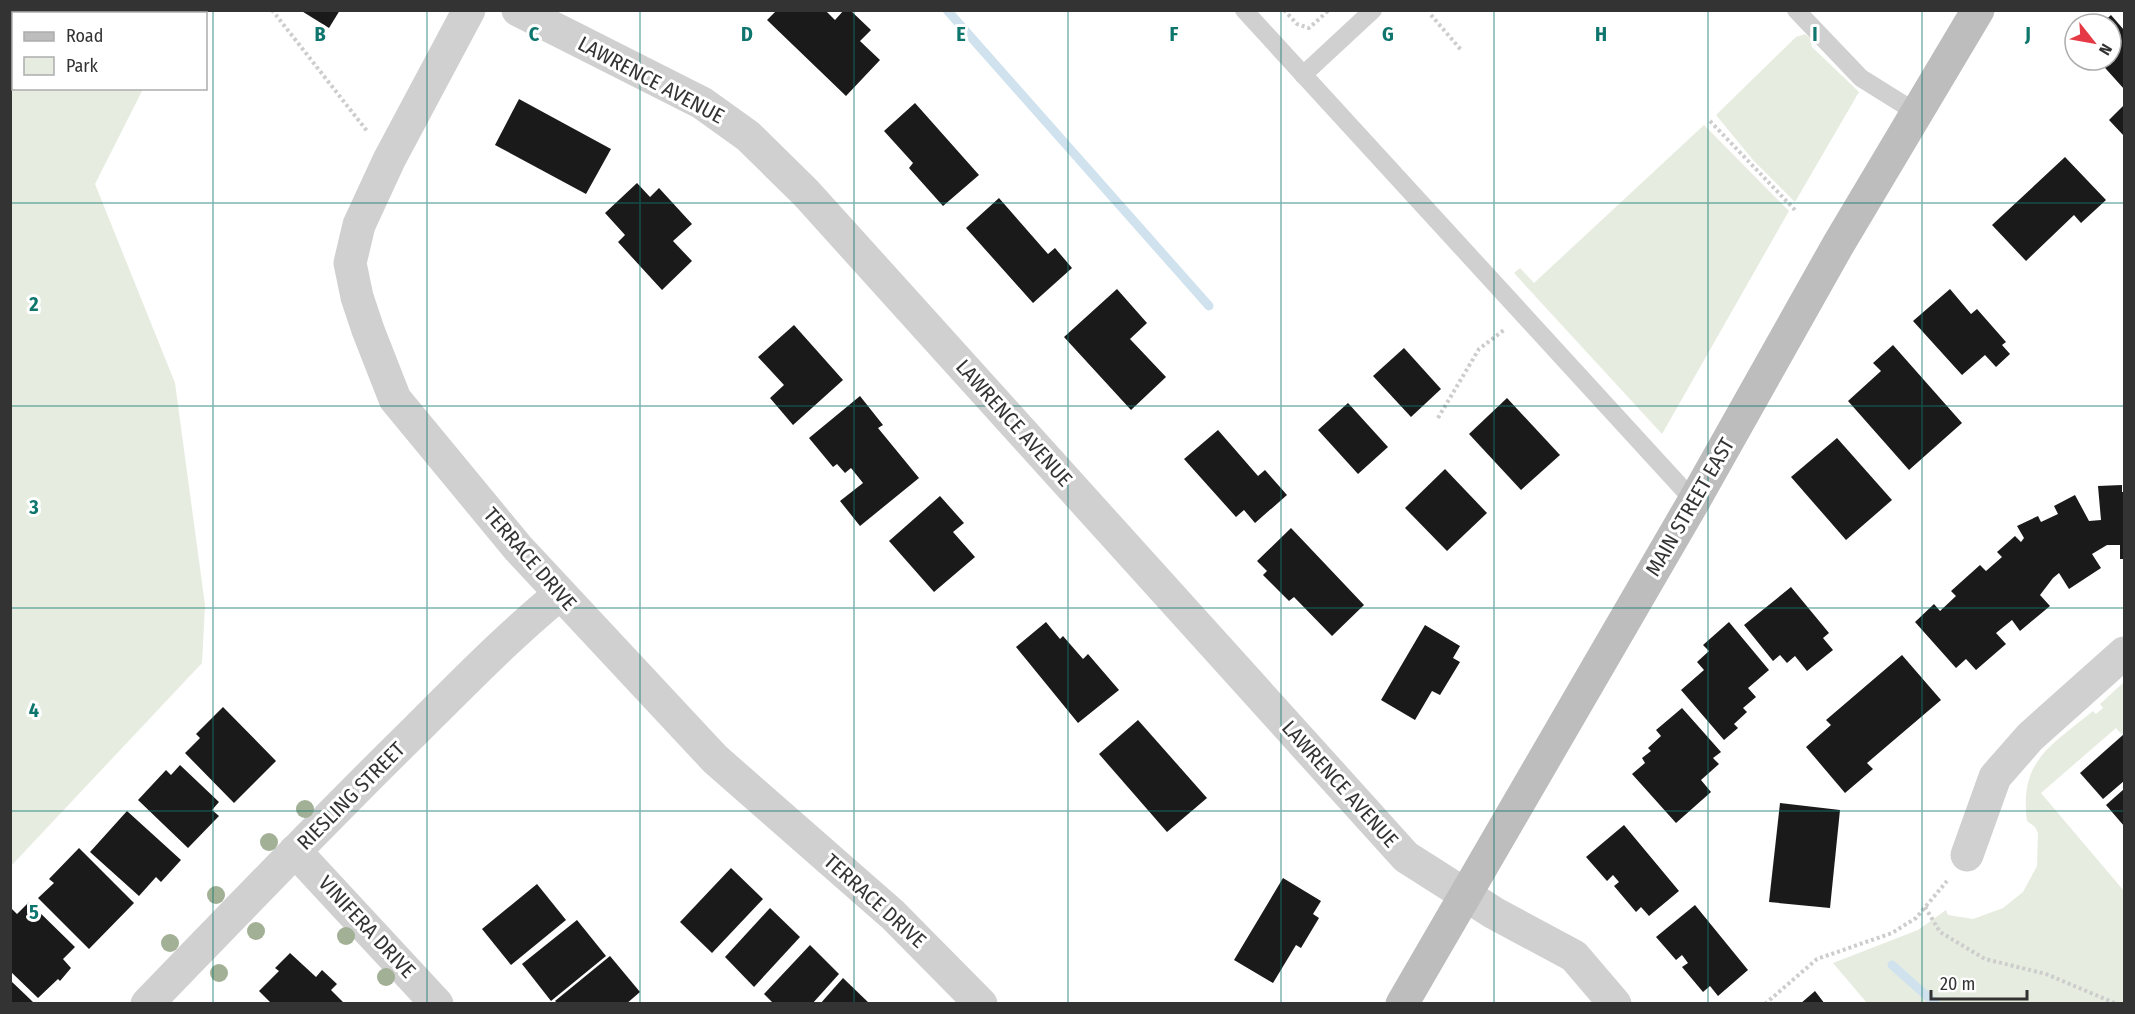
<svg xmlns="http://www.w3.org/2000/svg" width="2135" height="1014" font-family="'Fira Sans Condensed',sans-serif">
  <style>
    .green { fill: #e6ecdf }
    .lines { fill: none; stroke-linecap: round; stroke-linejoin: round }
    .stream { stroke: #cfe2ee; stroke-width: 9 }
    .building { fill: #1a1a1a }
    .path { stroke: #cdcdcd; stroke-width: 4; stroke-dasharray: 3 3; stroke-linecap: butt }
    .service { stroke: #d0d0d0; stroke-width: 18 }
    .minor { stroke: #d0d0d0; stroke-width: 33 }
    .secondary { stroke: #bdbdbd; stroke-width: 33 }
    .tree { fill: #a2b095 }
    .grid { fill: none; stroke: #0f766e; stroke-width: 1.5; stroke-opacity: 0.55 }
    .labels { text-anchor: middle; stroke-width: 6; stroke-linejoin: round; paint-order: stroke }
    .street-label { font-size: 21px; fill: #333; stroke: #fff }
    .grid-label { font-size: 20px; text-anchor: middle; font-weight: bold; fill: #0f766e; stroke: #fff; stroke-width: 6; stroke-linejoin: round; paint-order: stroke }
  </style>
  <rect width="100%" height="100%" fill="#fff"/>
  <g class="green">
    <polygon points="11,10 183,11 182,14 14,14 14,88 143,89 95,184 175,383 205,605 202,663 11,866"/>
    <polygon points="1805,34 1810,38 1812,47 1859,92 1795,202 1753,160 1716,115 1796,37"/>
    <polygon points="1704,125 1789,211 1662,434 1514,273 1520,268 1534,283"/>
    <path d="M2124,682V737L2116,728L2041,793L2124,891V1003H1867L1833,963L1918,930L1946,910L1948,915L1973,919L2003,908L2023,892L2037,866L2038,833L2035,827L2027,821C2019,760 2051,746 2093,711L2096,714L2103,708L2100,704Z"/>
  </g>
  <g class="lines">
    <g class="stream">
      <polyline points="947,10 1209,306"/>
      <polyline points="1892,965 1936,1004"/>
    </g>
  </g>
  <g class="building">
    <polygon points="300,10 340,10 329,28"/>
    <polygon points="777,10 825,10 835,20 844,10 850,10 871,30 860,41 880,60 846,96 767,20"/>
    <polygon points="2111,15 2124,30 2124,89 2098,60 2111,60 2111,24 2101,24"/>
    <polygon points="519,99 611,149 586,194 495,145"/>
    <polygon points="915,103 979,175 943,206 909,168 913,163 884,131"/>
    <polygon points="2124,105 2124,136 2109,120"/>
    <polygon points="2065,157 2106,200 2081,223 2074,215 2026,261 1992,225"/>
    <polygon points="637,183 650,197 659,188 692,224 673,241 692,261 662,290 618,242 625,235 605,213"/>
    <polygon points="999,198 1048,254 1055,248 1072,268 1033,303 966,228"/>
    <polygon points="1117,289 1147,323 1130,339 1166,377 1131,410 1064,337"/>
    <polygon points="1950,289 1971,314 1977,309 2006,342 2002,345 2010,354 1996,367 1985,355 1962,375 1913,321"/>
    <polygon points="794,325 843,380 793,425 770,398 784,385 758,357"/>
    <polygon points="1893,345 1962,423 1909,470 1848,401 1881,371 1873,363"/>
    <polygon points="1404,348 1441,389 1411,417 1373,376"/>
    <polygon points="860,396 883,425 878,428 919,478 860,526 840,501 863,483 851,468 845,473 837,464 833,467 809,438"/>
    <polygon points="1507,398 1560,455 1521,490 1469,434"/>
    <polygon points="1348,403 1388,447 1358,474 1318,430"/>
    <polygon points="1218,430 1258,476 1265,470 1287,495 1255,523 1244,510 1236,517 1184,459"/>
    <polygon points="1837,438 1892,500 1846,540 1791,477"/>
    <polygon points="1445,469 1487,513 1447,551 1405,508"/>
    <polygon points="2122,485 2122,492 2124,492 2124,559 2120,559 2120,545 2107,545 2092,554 2101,568 2069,589 2059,573 2053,578 2040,595 2050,606 2020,631 2012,620 1996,633 2006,644 1976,670 1966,659 1956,668 1915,622 1934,604 1940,611 1956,596 1951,591 1980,565 1986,571 2002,557 1997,552 2015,536 2021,542 2024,538 2017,526 2038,516 2041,522 2058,514 2054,506 2075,495 2089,521 2101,520 2098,486"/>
    <polygon points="940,496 964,523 953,532 975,557 934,592 889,541"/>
    <polygon points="1291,528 1364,605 1332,636 1294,597 1289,601 1263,575 1267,571 1257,561"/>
    <polygon points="1791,587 1829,633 1823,638 1833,650 1807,671 1795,656 1787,663 1780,655 1773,661 1744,625"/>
    <polygon points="1046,622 1060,639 1063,636 1083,659 1088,654 1119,690 1078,723 1016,647"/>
    <polygon points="1729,622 1769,670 1748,688 1756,697 1743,708 1747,712 1734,724 1738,728 1724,740 1681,690 1704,670 1697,662 1709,651 1703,645"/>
    <polygon points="1425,625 1460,646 1453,658 1460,662 1440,695 1432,691 1415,720 1381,700"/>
    <polygon points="1902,655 1941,700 1867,763 1873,769 1845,793 1806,747 1831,725 1826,720"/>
    <polygon points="223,707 276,761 234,803 185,753 200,738 196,734"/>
    <polygon points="1682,708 1721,752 1713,758 1719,764 1701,780 1711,792 1676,823 1632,774 1645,763 1642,758 1651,751 1648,748 1661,736 1656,730"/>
    <polygon points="1138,720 1207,798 1167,832 1099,754"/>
    <polygon points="2124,734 2124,781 2103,799 2080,773"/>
    <polygon points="180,765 219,802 212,810 219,816 188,848 138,800 166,770 171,775"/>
    <polygon points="2124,789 2124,826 2106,805"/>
    <polygon points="1780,803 1840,810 1830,908 1769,902"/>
    <polygon points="127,811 181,860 161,882 156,877 139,896 90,852"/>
    <polygon points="1624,825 1679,891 1649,916 1641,907 1636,912 1614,886 1619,882 1613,875 1607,881 1586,857"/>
    <polygon points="79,848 134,903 89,949 38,898 54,883 49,879"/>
    <polygon points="731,868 763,899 712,953 680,922"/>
    <polygon points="1283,878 1321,901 1313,914 1319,918 1301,948 1296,945 1273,983 1234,960"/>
    <polygon points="537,884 566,920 511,965 482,929"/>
    <polygon points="29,902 75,947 63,959 71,968 60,981 58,979 38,998 10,971 10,907 17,914"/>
    <polygon points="1695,905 1748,970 1718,996 1710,986 1703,992 1682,967 1688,963 1682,955 1676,960 1656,937"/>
    <polygon points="770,908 800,937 754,987 725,957"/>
    <polygon points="577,920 606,956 551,1001 522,964"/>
    <polygon points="810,945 839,974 812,1004 774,1004 764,994"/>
    <polygon points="290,953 316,977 322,970 337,984 331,990 345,1004 272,1004 259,991 279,971 275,968"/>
    <polygon points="610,956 640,992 626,1004 558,1004 555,1001"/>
    <polygon points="843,978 870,1004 820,1004"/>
    <polygon points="10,980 33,1002 31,1004 10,1004"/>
    <polygon points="1815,991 1825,1004 1800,1004"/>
  </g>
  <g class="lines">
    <g class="path">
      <polyline points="272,10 367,131"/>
      <polyline points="1284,10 1297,24 1309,28 1329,10"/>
      <polyline points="1431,15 1462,51"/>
      <polyline points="1710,121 1795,210"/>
      <polyline points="1438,418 1479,349 1504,330"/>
      <polyline points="1925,907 1940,932 1985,959 2046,974 2117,1004"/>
      <polyline points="1765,1004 1817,959 1892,933 1916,918 1947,881"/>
    </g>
    <g class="service">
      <polyline points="1244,10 1694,501"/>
      <polyline points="1796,10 1861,78 1917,113"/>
      <polyline points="1303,75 1373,10"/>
    </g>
    <g class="minor">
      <polyline points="469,10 389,160 359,225 350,263 357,297 368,330 395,399 518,548 715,759 893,915 981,1004"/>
      <polyline points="518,10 702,103 748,136 806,193 1406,857 1494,913 1574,956 1615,1004"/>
      <polyline points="295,851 437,1004"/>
      <polyline points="1967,855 1995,777 2030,737 2124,653"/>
      <path d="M147,1004C237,911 326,818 418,728C464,682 510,635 560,594"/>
    </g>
    <polyline class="secondary" points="1402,1004 1694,501 1838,245 1978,10"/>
  </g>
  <g class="tree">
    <circle cx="305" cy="809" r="9"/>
    <circle cx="269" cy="842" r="9"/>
    <circle cx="216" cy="895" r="9"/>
    <circle cx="256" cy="931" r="9"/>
    <circle cx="346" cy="936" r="9"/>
    <circle cx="170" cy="943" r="9"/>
    <circle cx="219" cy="973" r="9"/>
    <circle cx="386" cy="977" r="9"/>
  </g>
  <path class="grid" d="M213,10V1004M427,10V1004M640,10V1004M854,10V1004M1068,10V1004M1281,10V1004M1494,10V1004M1708,10V1004M1922,10V1004M10,203H2124M10,406H2124M10,608H2124M10,811H2124"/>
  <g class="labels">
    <g class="street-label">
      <text transform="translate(651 80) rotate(28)" y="7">LAWRENCE AVENUE</text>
      <text transform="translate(1014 423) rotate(48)" y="7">LAWRENCE AVENUE</text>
      <text transform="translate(1690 507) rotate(-60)" y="7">MAIN STREET EAST</text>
      <text transform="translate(530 559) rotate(49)" y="7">TERRACE DRIVE</text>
      <text transform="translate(1340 784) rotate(48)" y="7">LAWRENCE AVENUE</text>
      <text transform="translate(351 796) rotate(-45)" y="7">RIESLING STREET</text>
      <text transform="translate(875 901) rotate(42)" y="7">TERRACE DRIVE</text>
      <text transform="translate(367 927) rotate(47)" y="7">VINIFERA DRIVE</text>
    </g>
  </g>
  <g class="grid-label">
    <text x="320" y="41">B</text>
    <text x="534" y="41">C</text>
    <text x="747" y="41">D</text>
    <text x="961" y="41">E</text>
    <text x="1174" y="41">F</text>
    <text x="1388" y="41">G</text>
    <text x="1601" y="41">H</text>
    <text x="1815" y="41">I</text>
    <text x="2028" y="41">J</text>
    <text x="34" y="311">2</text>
    <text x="34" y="514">3</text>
    <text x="34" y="717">4</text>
    <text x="34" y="919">5</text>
  </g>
  <rect width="2135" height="1014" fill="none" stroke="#333333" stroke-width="24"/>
  <rect x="12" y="12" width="195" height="78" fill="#ffffff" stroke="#adadad" stroke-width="1.5"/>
  <rect x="24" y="32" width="30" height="9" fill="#bdbdbd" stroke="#adadad" stroke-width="1.5"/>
  <text x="66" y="42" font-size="18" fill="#333333">Road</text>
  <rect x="24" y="57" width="30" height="18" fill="#e6ecdf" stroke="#adadad" stroke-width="1.5"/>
  <text x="66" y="72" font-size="18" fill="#333333">Park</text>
  <g transform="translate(2093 42) rotate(121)"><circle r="28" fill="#ffffff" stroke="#adadad" stroke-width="1.5"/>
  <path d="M0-4.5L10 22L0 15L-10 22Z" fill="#e63946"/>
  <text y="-9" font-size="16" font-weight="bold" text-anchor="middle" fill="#333333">N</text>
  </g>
  <path d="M1931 990v9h96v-9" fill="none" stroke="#333333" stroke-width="3"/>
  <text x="1940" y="990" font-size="18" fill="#333333" stroke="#ffffff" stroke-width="4.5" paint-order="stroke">20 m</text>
</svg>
